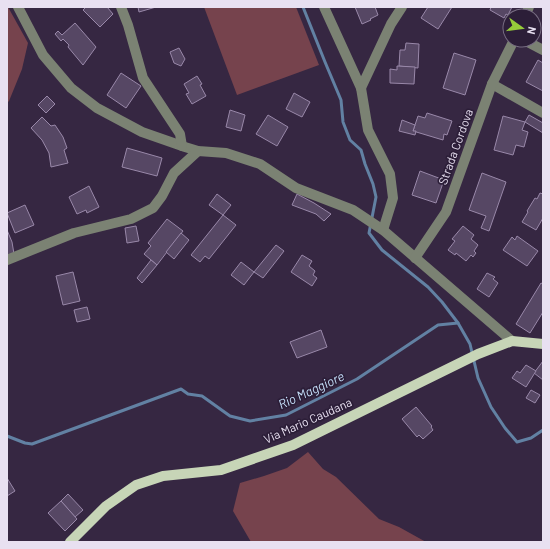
<svg xmlns="http://www.w3.org/2000/svg" width="550" height="549" font-family="Barlow,sans-serif">
  <style>
    .green { fill: #76434d }
    .lines { fill: none; stroke-linecap: round; stroke-linejoin: round }
    .stream { stroke: #6281a3; stroke-width: 3 }
    .building { fill: #564764; stroke: #9988a9 }
    .minor { stroke: #7b8273; stroke-width: 10 }
    .major { stroke: #c7d5b7; stroke-width: 10 }
    .labels { text-anchor: middle; stroke-width: 3.5; stroke-linejoin: round; paint-order: stroke }
    .street-label { font-size: 12px; fill: #e8e0f1; stroke: #2c1e38 }
    .water-label { font-size: 13px; font-style: italic; fill: #c5dffa; stroke: #2c1e38 }
  </style>
  <rect width="100%" height="100%" fill="#362742"/>
  <g class="green">
    <polygon points="7,7 8,7 28,43 22,69 9,101 7,103"/>
    <polygon points="204,7 296,7 319,65 237,95"/>
    <polygon points="308,452 323,469 336,477 379,519 399,527 426,542 251,542 233,511 240,483 264,476 287,468"/>
  </g>
  <g class="lines">
    <g class="stream">
      <polyline points="303,7 325,62 341,100 343,122 350,140 361,150 365,164 373,184 376,197 369,233 382,250 428,287 442,302 458,323 470,344 478,378 491,407 505,428 517,442 531,438 543,430"/>
      <polyline points="7,436 25,443 32,444 181,389 188,394 202,396 230,416 250,421 286,415 357,379 438,325 458,323"/>
    </g>
  </g>
  <g class="building">
    <polygon points="86,7 107,7 113,14 100,27 83,10"/>
    <polygon points="138,7 156,7 139,12"/>
    <polygon points="355,7 375,7 378,15 370,19 371,20 362,24"/>
    <polygon points="428,7 452,7 438,29 421,18"/>
    <polygon points="491,7 512,7 508,15 506,14 504,18 490,10"/>
    <polygon points="75,23 96,47 83,65 68,47 69,45 63,39 61,41 55,34 58,31 62,35"/>
    <polygon points="406,43 419,44 418,68 399,66 400,50 405,50"/>
    <polygon points="179,48 185,59 181,66 174,63 170,52"/>
    <polygon points="454,53 476,60 465,95 443,88"/>
    <polygon points="538,60 543,63 543,91 526,82"/>
    <polygon points="397,66 415,67 414,84 390,83 390,69 397,70"/>
    <polygon points="121,73 141,86 126,108 107,95"/>
    <polygon points="197,76 202,84 200,85 206,96 192,104 186,94 189,93 184,84"/>
    <polygon points="294,93 310,102 302,117 286,109"/>
    <polygon points="47,96 55,104 46,113 38,105"/>
    <polygon points="230,110 245,115 241,131 226,127"/>
    <polygon points="427,113 452,121 447,135 444,134 443,140 413,131 418,116 425,118"/>
    <polygon points="268,115 288,127 277,146 256,134"/>
    <polygon points="529,115 543,123 543,133 525,122"/>
    <polygon points="503,116 525,122 522,130 528,132 524,147 516,145 513,155 494,150"/>
    <polygon points="42,117 51,126 55,125 63,137 67,148 64,150 68,163 51,167 49,153 42,140 31,128"/>
    <polygon points="402,120 415,125 413,131 416,131 415,135 399,131"/>
    <polygon points="127,148 162,158 157,176 122,167"/>
    <polygon points="420,171 444,180 436,203 412,195"/>
    <polygon points="482,173 506,182 489,231 481,228 486,216 469,210"/>
    <polygon points="89,186 99,207 87,213 86,210 77,214 69,197"/>
    <polygon points="540,193 543,194 543,218 536,230 522,222 528,212 527,211 535,198 537,199"/>
    <polygon points="217,194 231,205 223,215 209,205"/>
    <polygon points="297,194 314,203 331,214 324,221 316,214 292,205"/>
    <polygon points="25,205 34,225 15,233 7,213"/>
    <polygon points="223,215 236,225 209,259 205,256 200,262 191,255"/>
    <polygon points="167,219 183,231 157,265 144,254 151,246 148,243"/>
    <polygon points="136,226 139,241 127,243 125,228"/>
    <polygon points="463,226 474,235 471,239 478,245 474,251 476,253 473,257 471,255 466,261 456,253 455,255 448,250 455,241 452,239"/>
    <polygon points="7,230 12,242 14,254 7,257"/>
    <polygon points="181,233 189,240 174,259 166,252"/>
    <polygon points="517,236 538,251 527,266 503,250 512,237 515,240"/>
    <polygon points="276,245 284,251 263,278 254,272"/>
    <polygon points="302,255 312,261 309,266 315,271 313,275 317,278 312,286 291,272"/>
    <polygon points="151,260 157,265 142,283 137,278"/>
    <polygon points="241,262 254,272 244,285 231,275"/>
    <polygon points="73,272 80,301 63,305 56,276"/>
    <polygon points="487,273 495,277 493,279 498,283 489,297 477,289"/>
    <polygon points="541,283 543,284 543,312 530,333 516,324"/>
    <polygon points="87,307 90,319 77,322 74,310"/>
    <polygon points="321,330 327,347 297,358 290,342"/>
    <polygon points="543,361 543,380 534,373"/>
    <polygon points="526,365 536,371 526,387 512,378 517,371 520,373"/>
    <polygon points="531,390 540,395 535,403 526,398"/>
    <polygon points="416,407 432,426 431,427 433,430 423,439 419,435 417,437 402,419"/>
    <polygon points="7,478 15,491 7,496"/>
    <polygon points="68,494 83,510 75,517 61,501"/>
    <polygon points="61,501 77,519 65,531 48,513"/>
  </g>
  <g class="lines">
    <g class="minor">
      <polyline points="18,7 43,55 71,88 97,108 142,132 185,147 198,151 226,153 260,164 296,188 353,210 383,230 512,341"/>
      <polyline points="121,7 128,25 143,78 180,134 182,146"/>
      <polyline points="324,7 361,88 368,130 390,174 393,198 383,230"/>
      <polyline points="525,16 529,7"/>
      <polyline points="524,40 543,50"/>
      <polyline points="492,84 543,113"/>
      <polyline points="361,88 391,24 402,7"/>
      <polyline points="415,258 446,212 492,84 514,40"/>
      <polyline points="7,260 74,233 131,219 153,208 162,196 174,173 198,151"/>
    </g>
    <polyline class="major" points="70,542 106,506 136,485 163,476 221,470 293,445 478,354 512,341 543,344"/>
  </g>
  <g class="labels">
    <g class="street-label">
      <text transform="translate(456 147) rotate(-70)" y="4">Strada Cordova</text>
      <text transform="translate(308 421) rotate(-24)" y="4">Via Mario Caudana</text>
    </g>
    <g class="water-label">
      <text transform="translate(311 390) rotate(-25)" y="5">Rio Maggiore</text>
    </g>
  </g>
  <rect width="550" height="549" fill="none" stroke="#e8e0f1" stroke-width="16"/>
  <g transform="translate(522 28) rotate(104)"><circle r="19" fill="#2c1e38" stroke="#776c82"/>
  <path d="M0-3L7 15L0 10L-7 15Z" fill="#96cc3a"/>
  <text y="-6" font-size="11" font-weight="bold" text-anchor="middle" fill="#e8e0f1">N</text>
  </g>
</svg>
